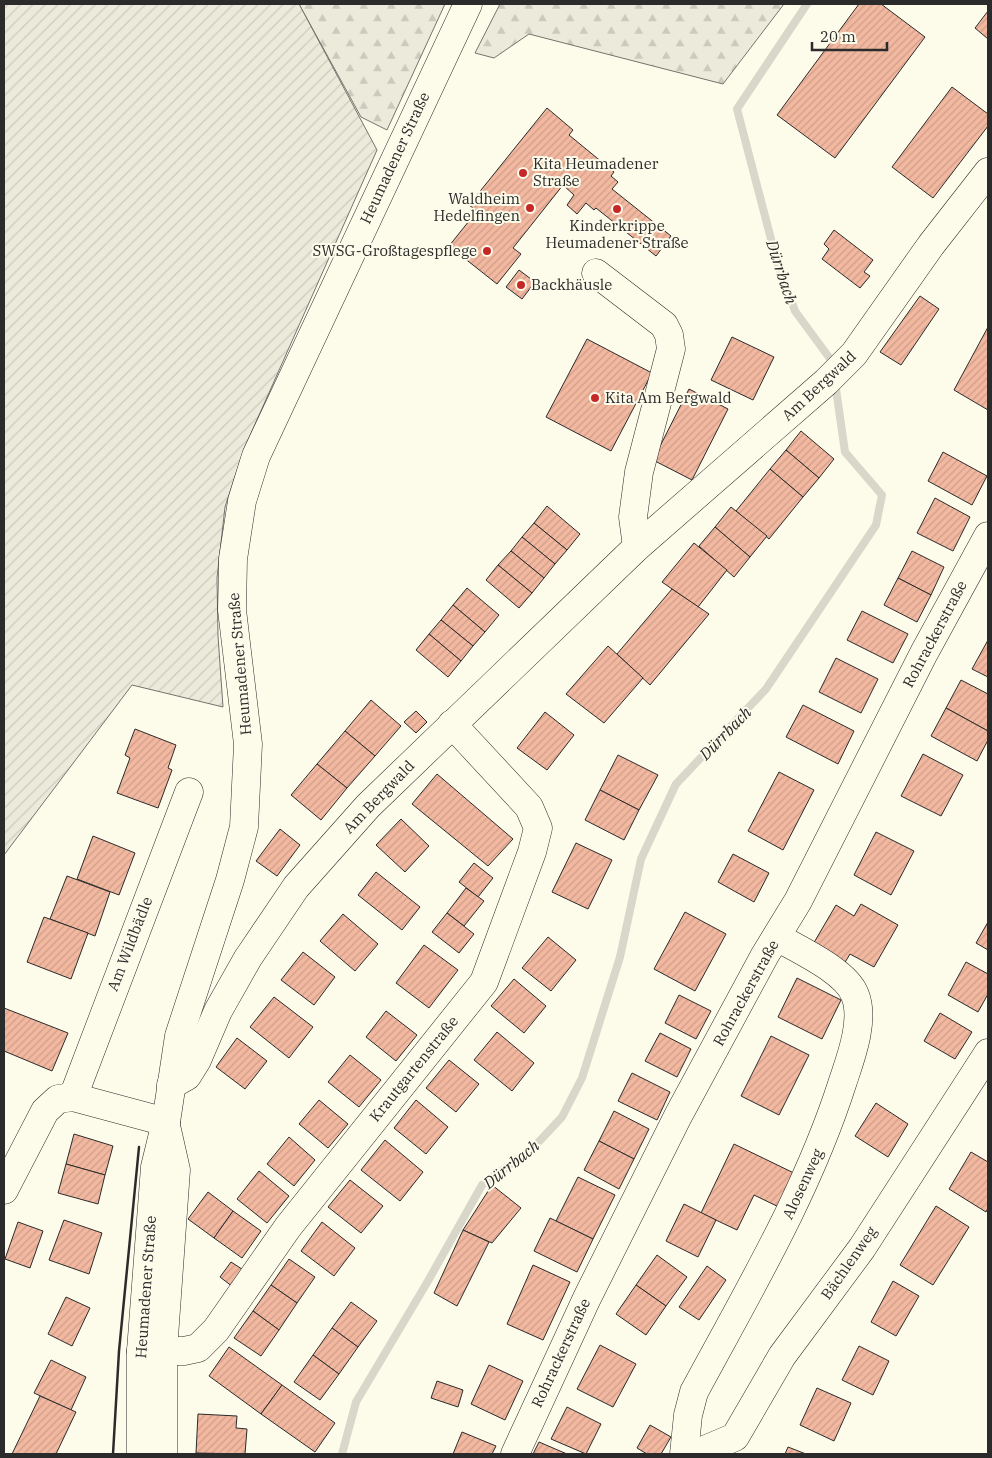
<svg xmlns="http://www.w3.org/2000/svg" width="992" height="1458" font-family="'IBM Plex Serif',serif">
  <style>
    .forest { fill: url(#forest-firs); stroke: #74746e }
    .garden { fill: url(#garden-furrows); stroke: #74746e }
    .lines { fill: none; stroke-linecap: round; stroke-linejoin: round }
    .stream { stroke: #d8d7c9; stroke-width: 8 }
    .building { fill: url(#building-hatch); stroke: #2b2b2b }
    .minor-casing { stroke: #2b2b2b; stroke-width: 29 }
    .major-casing { stroke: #2b2b2b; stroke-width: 29 }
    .minor { stroke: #fdfbea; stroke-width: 28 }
    .major { stroke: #fdfbea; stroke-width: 28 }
    .wall { stroke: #2b2b2b; stroke-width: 2.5 }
    .poi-dot { fill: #c62828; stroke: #fdfbea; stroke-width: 2 }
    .labels { text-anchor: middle; stroke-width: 4; stroke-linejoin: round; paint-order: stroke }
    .street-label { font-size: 15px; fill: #2b2b2b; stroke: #fdfbea }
    .poi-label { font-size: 15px; fill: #2b2b2b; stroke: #fdfbea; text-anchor: start }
    .water-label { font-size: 16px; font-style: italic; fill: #2b2b2b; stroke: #fdfbea }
  </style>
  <defs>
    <pattern id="forest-firs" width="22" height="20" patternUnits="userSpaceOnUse" patternTransform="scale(1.25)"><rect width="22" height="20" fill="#ecebdb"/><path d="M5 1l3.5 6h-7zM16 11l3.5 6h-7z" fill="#cbcabc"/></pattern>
    <pattern id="garden-furrows" width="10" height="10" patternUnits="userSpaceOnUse" patternTransform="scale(1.25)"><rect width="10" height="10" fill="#ecebdb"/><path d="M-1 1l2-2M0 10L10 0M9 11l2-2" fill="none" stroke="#cbcabc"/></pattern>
    <pattern id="building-hatch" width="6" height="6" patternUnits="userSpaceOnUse" patternTransform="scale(1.25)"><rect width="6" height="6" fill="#f2b8a0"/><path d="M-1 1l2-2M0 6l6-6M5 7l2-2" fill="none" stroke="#d09e8a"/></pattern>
  </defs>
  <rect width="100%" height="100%" fill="#fdfbea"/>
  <g class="forest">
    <polygon points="299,4 445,4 387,130 361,117"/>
    <polygon points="500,4 784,4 723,84 529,34 494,58 475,53"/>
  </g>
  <polygon class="garden" points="4,4 299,4 377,150 244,449 225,507 217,578 218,636 223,707 132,685 4,855"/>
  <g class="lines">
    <g class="stream">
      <polyline points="807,4 737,109 777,262 795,311 831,360 833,368"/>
      <polyline points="342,1454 356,1402 428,1281 482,1185 533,1148 562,1117 582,1078 620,957 641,859 676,784 766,689 876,525 882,495 845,452 835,382"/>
    </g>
  </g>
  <g class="building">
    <polygon points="859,4 881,4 925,37 835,158 777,115"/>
    <polygon points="988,11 988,39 975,28"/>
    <polygon points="952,87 988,114 988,126 933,198 892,167"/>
    <polygon points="547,108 573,130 569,135 614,172 611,176 618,182 612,189 671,236 656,256 596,208 594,210 586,203 577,214 567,205 574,195 563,185 513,248 521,254 497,284 449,246 477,211 469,205"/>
    <polygon points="834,230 873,260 864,272 870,276 860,288 822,259 829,249 824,244"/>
    <polygon points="519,270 535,282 522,299 506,287"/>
    <polygon points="920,296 939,309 901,365 880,352"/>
    <polygon points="988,327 988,410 954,390"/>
    <polygon points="732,337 774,357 753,400 711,380"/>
    <polygon points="587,339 652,373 611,451 546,417"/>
    <polygon points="689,389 728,409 692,480 653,460"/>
    <polygon points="801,431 834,459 819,478 786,450"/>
    <polygon points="786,450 819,478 803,497 770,469"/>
    <polygon points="943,452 987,476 972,505 928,481"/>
    <polygon points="770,469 803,497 769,539 736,511"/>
    <polygon points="935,498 970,517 953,551 917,533"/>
    <polygon points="547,506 580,534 567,550 534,523"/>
    <polygon points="731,507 767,536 750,557 715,527"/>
    <polygon points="534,523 567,550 555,564 522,537"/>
    <polygon points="715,527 750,557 734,577 699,546"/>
    <polygon points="522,537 555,564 544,578 511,551"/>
    <polygon points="694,543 727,570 698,607 662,582"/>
    <polygon points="511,551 544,578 532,593 498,565"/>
    <polygon points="912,551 944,567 931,595 898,578"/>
    <polygon points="498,565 532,593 519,608 486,580"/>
    <polygon points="898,578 931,595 917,622 884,605"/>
    <polygon points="467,588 499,615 485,632 453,605"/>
    <polygon points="672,589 709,614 650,685 617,654"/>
    <polygon points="453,605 485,632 473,646 441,620"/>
    <polygon points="862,611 908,634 893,663 847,640"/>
    <polygon points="441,620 473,646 461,661 429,634"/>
    <polygon points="429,634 461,661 448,677 416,650"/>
    <polygon points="988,640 988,677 972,669"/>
    <polygon points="608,646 643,678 604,723 566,694"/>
    <polygon points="836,658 878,679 861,713 819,692"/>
    <polygon points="961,680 988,694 988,731 946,708"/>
    <polygon points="371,700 401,726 375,756 345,731"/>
    <polygon points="803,705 854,731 838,764 786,737"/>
    <polygon points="946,708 988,731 988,740 977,761 931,736"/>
    <polygon points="416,711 427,722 416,733 404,722"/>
    <polygon points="545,712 574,735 547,770 517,748"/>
    <polygon points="135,729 176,745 168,768 172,770 158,808 117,793 130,758 125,755"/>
    <polygon points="345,731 375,756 347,788 317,764"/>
    <polygon points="923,754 963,775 941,816 901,796"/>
    <polygon points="618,755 658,775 639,810 600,790"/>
    <polygon points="317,764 347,788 321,820 291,795"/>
    <polygon points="779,772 814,790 783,850 748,831"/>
    <polygon points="437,774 513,839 488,866 412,804"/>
    <polygon points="600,790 639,810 624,840 585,820"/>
    <polygon points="401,819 429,846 405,872 376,845"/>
    <polygon points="280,829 300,845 277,876 256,861"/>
    <polygon points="876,832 914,851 891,895 854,875"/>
    <polygon points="93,836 135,853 119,895 77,879"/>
    <polygon points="576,843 612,860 588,909 552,892"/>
    <polygon points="733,854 769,873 754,902 718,882"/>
    <polygon points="474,863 493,878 478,897 459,882"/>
    <polygon points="376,872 420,907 402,930 358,895"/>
    <polygon points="67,876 110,892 95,936 50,919"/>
    <polygon points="466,888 484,901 464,926 447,913"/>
    <polygon points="861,904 898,925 874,967 850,954 844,964 812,946 836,905 854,916"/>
    <polygon points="685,912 726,934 695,991 654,969"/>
    <polygon points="447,913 474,934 459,953 432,932"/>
    <polygon points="343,914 378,944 355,971 320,941"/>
    <polygon points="44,917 88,933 71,979 27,962"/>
    <polygon points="988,922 988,950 976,943"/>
    <polygon points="548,937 576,960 551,991 522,968"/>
    <polygon points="424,945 458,970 429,1008 396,983"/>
    <polygon points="303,952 335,977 314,1005 281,980"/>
    <polygon points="966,962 988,974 988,994 978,1012 948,995"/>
    <polygon points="797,978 841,1000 822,1039 778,1017"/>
    <polygon points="514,979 546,1006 524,1033 491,1006"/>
    <polygon points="679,995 711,1011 696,1039 665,1023"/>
    <polygon points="274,997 313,1027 289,1058 250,1027"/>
    <polygon points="4,1008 68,1033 52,1071 4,1051"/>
    <polygon points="386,1011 417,1035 396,1061 366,1037"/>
    <polygon points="940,1013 972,1032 955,1059 924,1041"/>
    <polygon points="497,1032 534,1063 512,1091 474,1060"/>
    <polygon points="660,1033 691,1049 677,1077 645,1061"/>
    <polygon points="771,1036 809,1055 779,1115 741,1096"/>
    <polygon points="237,1038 267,1061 245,1089 216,1067"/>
    <polygon points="350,1055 381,1080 359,1107 328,1082"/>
    <polygon points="449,1060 479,1084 456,1112 426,1088"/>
    <polygon points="632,1073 670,1092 657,1120 618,1101"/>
    <polygon points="319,1100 348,1124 328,1148 299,1124"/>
    <polygon points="416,1100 448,1127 426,1154 394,1128"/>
    <polygon points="876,1103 908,1124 888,1157 855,1136"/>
    <polygon points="614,1111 649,1129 634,1159 599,1141"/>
    <polygon points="74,1134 113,1146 105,1175 66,1164"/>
    <polygon points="289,1137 315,1160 294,1186 267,1164"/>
    <polygon points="385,1140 423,1172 400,1201 361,1170"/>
    <polygon points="599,1141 634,1159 619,1189 584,1170"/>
    <polygon points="734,1144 800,1176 783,1209 754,1195 737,1230 701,1213"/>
    <polygon points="971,1152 988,1162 988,1208 986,1212 949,1189"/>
    <polygon points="66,1164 105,1175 98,1204 58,1193"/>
    <polygon points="259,1171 289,1196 267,1223 237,1199"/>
    <polygon points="578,1177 615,1195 593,1239 556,1221"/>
    <polygon points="350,1180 383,1206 361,1233 328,1207"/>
    <polygon points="492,1185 521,1208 492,1243 463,1230"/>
    <polygon points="208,1192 233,1211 214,1238 188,1219"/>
    <polygon points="684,1204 716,1220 698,1257 666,1241"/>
    <polygon points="936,1206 969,1227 933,1285 900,1265"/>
    <polygon points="233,1211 261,1231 242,1258 214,1238"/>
    <polygon points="550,1218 593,1239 577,1272 534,1251"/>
    <polygon points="64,1220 102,1233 89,1274 49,1260"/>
    <polygon points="18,1222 43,1231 30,1268 5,1259"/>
    <polygon points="322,1222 355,1248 334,1276 301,1251"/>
    <polygon points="463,1230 489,1242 457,1306 434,1293"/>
    <polygon points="657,1255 687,1277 666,1306 636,1285"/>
    <polygon points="289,1259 315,1277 297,1303 271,1285"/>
    <polygon points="231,1262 245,1271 233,1287 220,1277"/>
    <polygon points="533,1265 570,1282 543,1340 507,1324"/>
    <polygon points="707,1266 726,1280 699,1320 679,1307"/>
    <polygon points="893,1281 919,1296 896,1336 871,1322"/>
    <polygon points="271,1285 297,1303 279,1330 253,1311"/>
    <polygon points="636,1285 666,1306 646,1335 616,1314"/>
    <polygon points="66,1297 90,1308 72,1346 48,1334"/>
    <polygon points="351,1302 377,1321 358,1347 332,1328"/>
    <polygon points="253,1311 279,1330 261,1356 234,1338"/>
    <polygon points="332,1328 358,1347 339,1374 313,1355"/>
    <polygon points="600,1345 636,1364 613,1407 577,1389"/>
    <polygon points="859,1346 889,1361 873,1395 842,1380"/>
    <polygon points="229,1347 282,1385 261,1414 209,1376"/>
    <polygon points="313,1355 339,1374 320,1400 294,1382"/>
    <polygon points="51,1360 86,1377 71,1410 34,1393"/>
    <polygon points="489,1365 523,1381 505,1420 471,1404"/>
    <polygon points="437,1381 463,1390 458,1407 431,1398"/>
    <polygon points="282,1385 335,1423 315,1452 261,1414"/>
    <polygon points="817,1388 851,1403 834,1441 800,1425"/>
    <polygon points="40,1396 76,1412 56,1454 12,1454"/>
    <polygon points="567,1407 601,1424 586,1454 551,1439"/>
    <polygon points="198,1414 237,1416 236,1428 247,1429 245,1454 196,1453"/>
    <polygon points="650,1425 671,1437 661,1454 647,1454 637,1448"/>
    <polygon points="462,1432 496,1446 492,1454 453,1454"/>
    <polygon points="539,1442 567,1454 533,1454"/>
    <polygon points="788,1447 806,1454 785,1454"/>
  </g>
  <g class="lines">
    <g class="minor-casing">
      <g id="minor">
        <polyline points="596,273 664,325 669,335 671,349 639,472 633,517 637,547"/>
        <polyline points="171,1085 187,1076 197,1060 218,1011 248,958 296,887 368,806 637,547 826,382 854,354 931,245 988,172"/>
        <polyline points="73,1097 189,792"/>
        <polyline points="4,1190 45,1111 58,1099 73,1097 166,1122"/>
        <polyline points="141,1351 184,1351 198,1348 216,1330 288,1227 484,982 532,852 538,828 529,807 452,724"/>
        <polyline points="515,1454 587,1298 678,1116 765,955 798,901 924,653 988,536"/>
        <path d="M684,1454L688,1415L694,1392C749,1290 808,1191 843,1081C851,1057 865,1020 855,995C846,971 799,950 777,937"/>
        <polyline points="695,1454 735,1437 782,1356 862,1248 988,1053"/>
      </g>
    </g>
    <g class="major-casing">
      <g id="major">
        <polyline points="141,1454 141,1351 155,1167 166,1122 179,1036 230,880 244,827 248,744 232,610 233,559 242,501 256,456 468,4"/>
        <polyline points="163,1454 163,1351 176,1170 167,1130"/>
      </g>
    </g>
    <use href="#minor" class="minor"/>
    <use href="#major" class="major"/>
    <polyline class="wall" points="113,1454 119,1351 139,1147"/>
  </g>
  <g class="poi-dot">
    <circle cx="523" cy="173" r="5"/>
    <circle cx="530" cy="208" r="5"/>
    <circle cx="617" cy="209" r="5"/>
    <circle cx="487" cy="251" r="5"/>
    <circle cx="521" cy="285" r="5"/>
    <circle cx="595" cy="398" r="5"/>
  </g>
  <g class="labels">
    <g class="street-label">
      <text transform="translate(395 158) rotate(-65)" y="5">Heumadener Straße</text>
      <text transform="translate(819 386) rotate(-43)" y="5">Am Bergwald</text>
      <text transform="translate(935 634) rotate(-62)" y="5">Rohrackerstraße</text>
      <text transform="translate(240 664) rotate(-95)" y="5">Heumadener Straße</text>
      <text transform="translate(379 797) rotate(-46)" y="5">Am Bergwald</text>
      <text transform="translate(130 944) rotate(-69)" y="5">Am Wildbädle</text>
      <text transform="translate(746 993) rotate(-61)" y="5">Rohrackerstraße</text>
      <text transform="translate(414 1069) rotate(-51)" y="5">Krautgartenstraße</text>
      <text transform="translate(803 1184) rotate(-65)" y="5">Alosenweg</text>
      <text transform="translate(849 1263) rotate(-55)" y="5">Bächlenweg</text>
      <text transform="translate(146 1287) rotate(-86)" y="5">Heumadener Straße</text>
      <text transform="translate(561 1353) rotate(-65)" y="5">Rohrackerstraße</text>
    </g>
    <g class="poi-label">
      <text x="533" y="169">Kita Heumadener<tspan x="533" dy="17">Straße</tspan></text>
      <text x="520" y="204" text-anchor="end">Waldheim<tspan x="520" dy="17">Hedelfingen</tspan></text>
      <text x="617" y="231" text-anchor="middle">Kinderkrippe<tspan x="617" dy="17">Heumadener Straße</tspan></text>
      <text x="477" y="256" text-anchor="end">SWSG-Großtagespflege</text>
      <text x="531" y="290">Backhäusle</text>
      <text x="605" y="403">Kita Am Bergwald</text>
    </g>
    <g class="water-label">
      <text transform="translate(782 272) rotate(72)" y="6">Dürrbach</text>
      <text transform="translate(725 733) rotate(-46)" y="6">Dürrbach</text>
      <text transform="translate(511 1164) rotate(-39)" y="6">Dürrbach</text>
    </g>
  </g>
  <rect width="992" height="1458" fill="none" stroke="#2b2b2b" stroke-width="10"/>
  <path d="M812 42v8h75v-8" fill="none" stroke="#2b2b2b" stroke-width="2.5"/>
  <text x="820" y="42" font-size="15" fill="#2b2b2b" stroke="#fdfbea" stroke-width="4" paint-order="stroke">20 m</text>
</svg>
